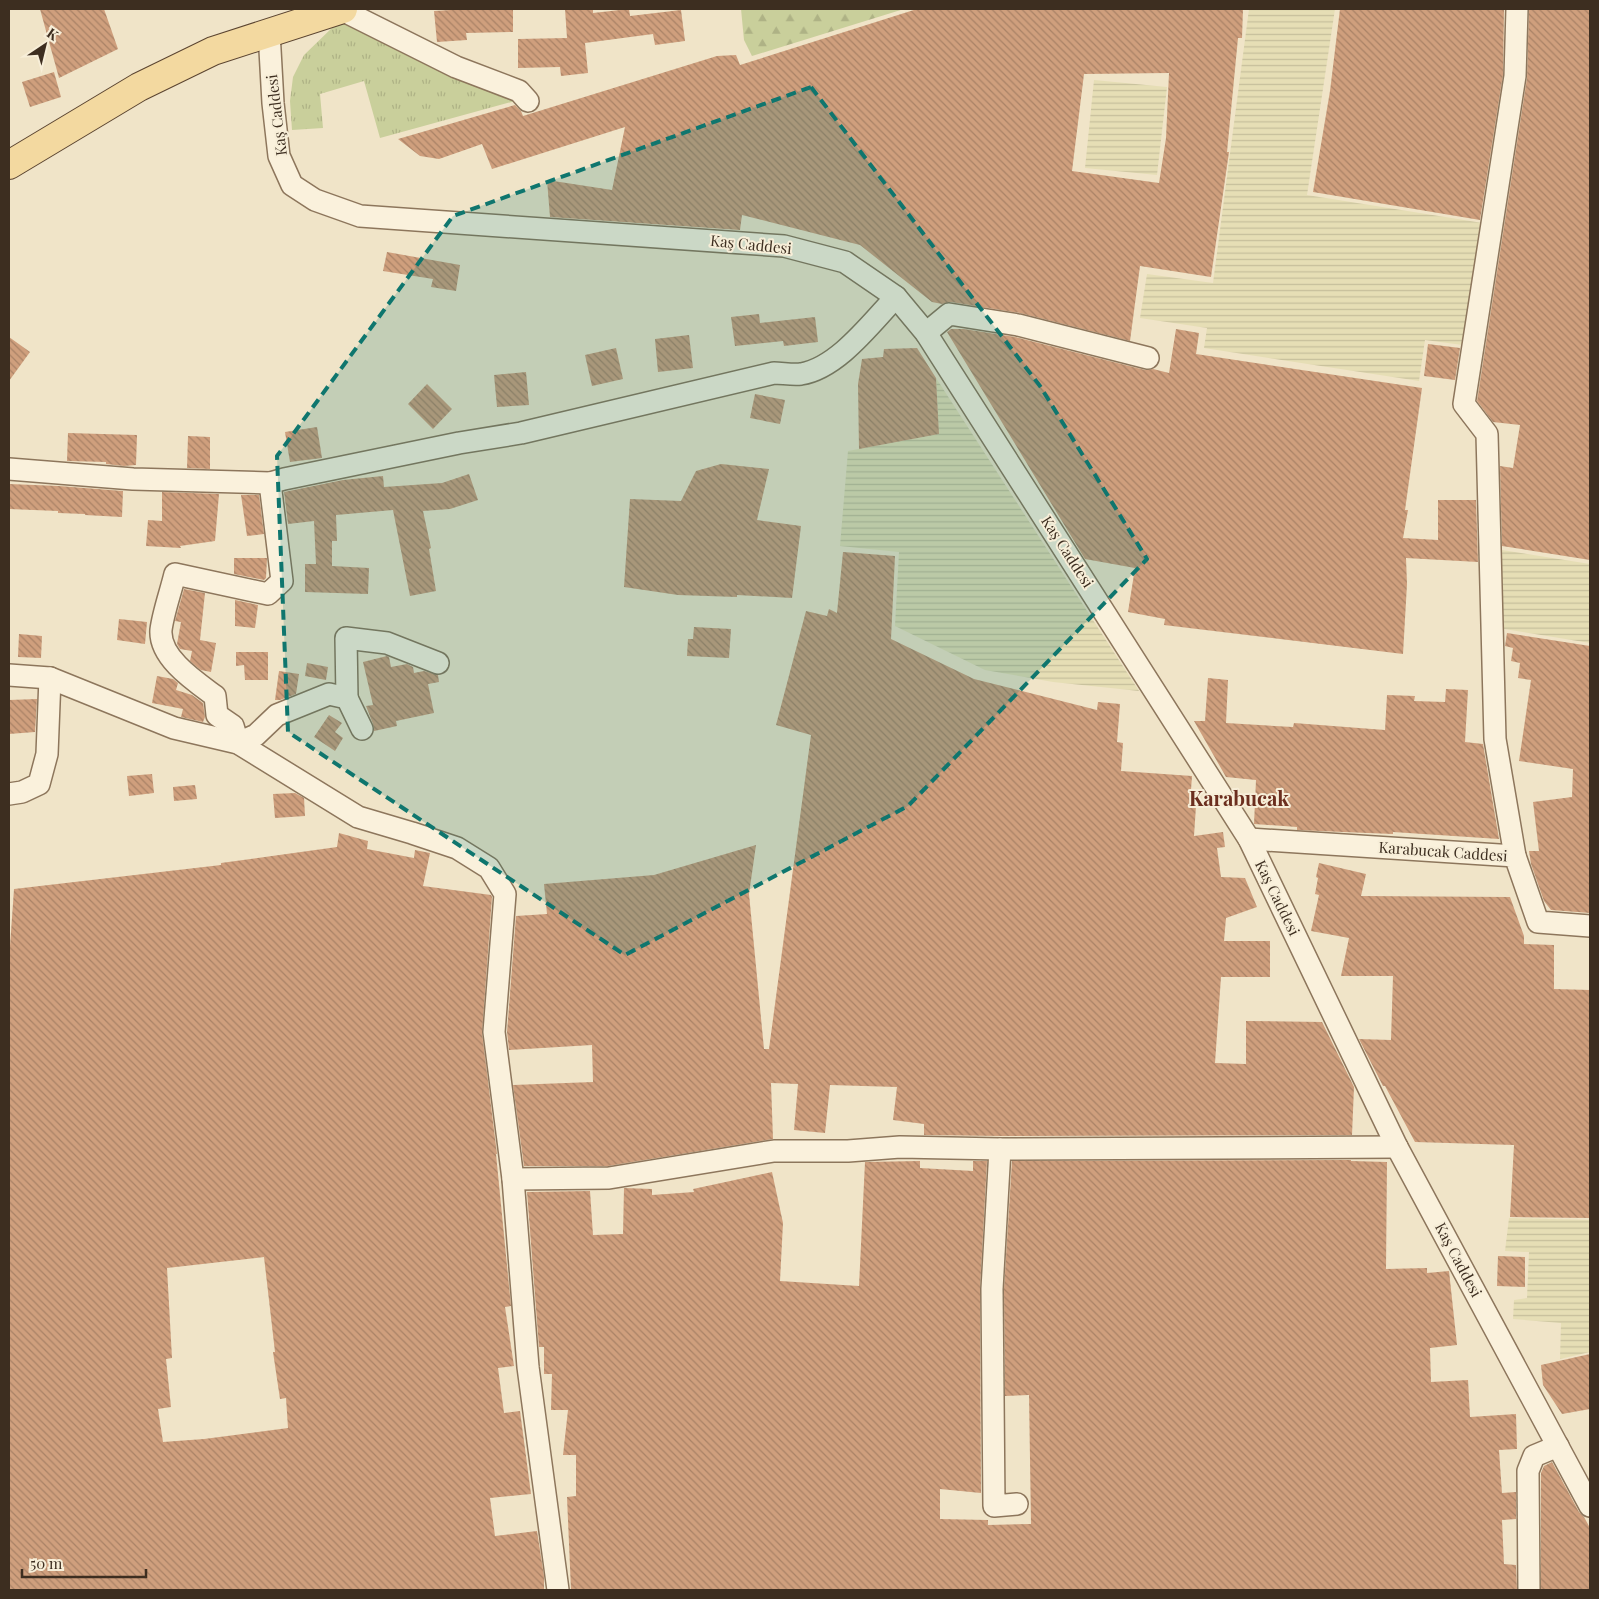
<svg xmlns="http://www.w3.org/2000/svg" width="1599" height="1599" font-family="'Playfair Display',serif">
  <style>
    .farmland { fill: url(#farmland-rules) }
    .grass { fill: url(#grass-tufts) }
    .forest { fill: url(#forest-firs) }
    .building { fill: url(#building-back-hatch); fill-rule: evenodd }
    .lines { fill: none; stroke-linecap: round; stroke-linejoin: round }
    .minor-casing { stroke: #8d765c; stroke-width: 24 }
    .major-casing { stroke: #5b4430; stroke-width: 30 }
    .minor { stroke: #faf1dc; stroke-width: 21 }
    .major { stroke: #f3d9a0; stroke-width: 28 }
    .marked { fill: #0f766e; fill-opacity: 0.2; stroke: #0f766e; stroke-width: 4; stroke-dasharray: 10 6; stroke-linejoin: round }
    .labels { text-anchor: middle; stroke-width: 4; stroke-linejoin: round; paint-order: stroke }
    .street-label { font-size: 15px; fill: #3d2e20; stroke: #f7eed8 }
    .district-label { font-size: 20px; font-weight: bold; fill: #6b2e1e; stroke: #f7eed8 }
  </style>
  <defs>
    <pattern id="farmland-rules" width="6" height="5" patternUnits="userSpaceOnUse" patternTransform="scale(1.25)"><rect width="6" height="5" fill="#e6deb5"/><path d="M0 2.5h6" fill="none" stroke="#c6bf9b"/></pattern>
    <pattern id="grass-tufts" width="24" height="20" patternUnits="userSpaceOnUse" patternTransform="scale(1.25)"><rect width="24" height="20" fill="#c9cf9b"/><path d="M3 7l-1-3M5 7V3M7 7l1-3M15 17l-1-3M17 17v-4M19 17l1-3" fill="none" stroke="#aeb285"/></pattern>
    <pattern id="forest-firs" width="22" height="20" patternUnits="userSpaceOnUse" patternTransform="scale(1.25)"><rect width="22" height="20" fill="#c9cf9b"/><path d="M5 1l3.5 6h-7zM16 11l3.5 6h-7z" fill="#aeb285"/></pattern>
    <pattern id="building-back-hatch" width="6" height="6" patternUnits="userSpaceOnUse" patternTransform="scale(1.25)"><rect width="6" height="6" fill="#cf9f7d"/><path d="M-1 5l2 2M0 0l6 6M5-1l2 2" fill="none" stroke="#a98266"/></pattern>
  </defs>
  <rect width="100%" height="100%" fill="#f0e4c8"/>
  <g class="farmland">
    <polygon points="1249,9 1335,9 1307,195 1489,224 1470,346 1425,340 1419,381 1204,348 1207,328 1140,318 1147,274 1213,283"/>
    <polygon points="1094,80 1167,87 1157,175 1085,168"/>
    <polygon points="936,378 1139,691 1053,682 985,670 895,626 899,552 840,546 848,451 939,434"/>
    <polygon points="1502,550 1590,564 1590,643 1498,628"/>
    <polygon points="1509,1218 1590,1220 1590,1352 1560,1359 1561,1323 1513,1319 1514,1300 1527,1298 1529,1252 1505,1251"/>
  </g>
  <polygon class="grass" points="353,19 515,101 380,138 364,81 320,94 323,128 292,130 290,101 293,77 304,55 335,25"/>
  <polygon class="forest" points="741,9 904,9 752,56 744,40"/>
  <g class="building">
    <polygon points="40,9 104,9 118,49 59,78"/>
    <polygon points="467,9 513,9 513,32 466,33 467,40 437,42 434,11"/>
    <polygon points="565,9 593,9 593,13 629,9 630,16 681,10 685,41 655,45 653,34 585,43 588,73 561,76 560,67 518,68 518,39 567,38"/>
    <path d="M917,9H1243L1242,38H1238L1227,152H1229L1211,277L1140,266L1130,341L1020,313L951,302L942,304L932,302L860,245L742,215L740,230L550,217L547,180L612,190L625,127L492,169L482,144L439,159L420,156L398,139L515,105L521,111L523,116L717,56L736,55L740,65ZM1169,73L1166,138L1159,183L1072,171L1084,74Z"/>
    <polygon points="1340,9 1504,9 1503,75 1480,220 1313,192 1330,91"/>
    <polygon points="1529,9 1590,9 1590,560 1502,546 1500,466 1513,468 1520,425 1493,422 1477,401 1527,78"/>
    <polygon points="54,72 61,97 30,107 22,82"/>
    <polygon points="387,252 460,265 456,291 431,287 433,279 383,271"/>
    <polygon points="759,314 760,323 815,317 818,342 784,346 783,341 735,346 731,317"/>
    <polygon points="951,329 964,329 1015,337 1145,370 1153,369 1169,373 1176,329 1199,333 1196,354 1422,388 1405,510 1408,510 1403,538 1438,540 1438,500 1476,500 1478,562 1406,558 1407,584 1403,654 1164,625 1165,619 1128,612 1135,568 1085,559 947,332"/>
    <polygon points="689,335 693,368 658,372 655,339"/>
    <polygon points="9,337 30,352 9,381"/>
    <polygon points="1428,344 1460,348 1455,380 1424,376"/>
    <polygon points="616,348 623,379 592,386 585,355"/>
    <polygon points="917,348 936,378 939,434 859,449 858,384 862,359 883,357 884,349"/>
    <polygon points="526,372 529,405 497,407 494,375"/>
    <polygon points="427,384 452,409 433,429 408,404"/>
    <polygon points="755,394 785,400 780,424 750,418"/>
    <polygon points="317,427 322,458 290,462 285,432"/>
    <polygon points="68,433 137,435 136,465 124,466 106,464 106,462 67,461"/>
    <polygon points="188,436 210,437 210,469 187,468"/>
    <polygon points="721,464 769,469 757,520 801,526 792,598 737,595 737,597 678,595 624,587 630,499 681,501 696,471"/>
    <polygon points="469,474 478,500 450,509 423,511 431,548 429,549 436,591 410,596 393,510 336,515 337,541 332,541 332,566 369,568 368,594 305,592 305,564 316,564 314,521 288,524 284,492 343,480 383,476 384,487 442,483"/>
    <polygon points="9,484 59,486 123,491 122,517 85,515 85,514 58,513 58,511 9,509"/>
    <polygon points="162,492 219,494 215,541 180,546 181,548 146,546 148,520 162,521"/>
    <polygon points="241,495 259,495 264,534 247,536"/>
    <polygon points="843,552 895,556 891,639 974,679 1097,710 1098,702 1120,704 1117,742 1123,743 1121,771 1192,776 1191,790 1197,791 1194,836 1223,832 1225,847 1217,848 1221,877 1245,878 1257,907 1226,918 1224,941 1270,941 1270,977 1221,977 1215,1063 1246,1064 1246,1021 1322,1022 1354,1087 1352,1135 1000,1136 924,1135 924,1124 893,1120 897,1087 830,1085 825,1133 794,1130 798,1084 771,1083 773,1139 608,1166 524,1166 513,1085 593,1082 592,1045 509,1050 507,1032 516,916 547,914 544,884 654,875 756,845 749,894 764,1049 769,1049 811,735 776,725 806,611 827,616 829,609 837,613"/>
    <polygon points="234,558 267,558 266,578 264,580 234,574"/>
    <polygon points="184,589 205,593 200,640 216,643 211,672 201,670 197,667 190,661 192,651 180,649 177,644 181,622 175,621"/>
    <polygon points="235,600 258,605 255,628 235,626"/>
    <polygon points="119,619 147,622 145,644 117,640"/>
    <polygon points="694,627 731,629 729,658 687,656 688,639 693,639"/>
    <polygon points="1507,633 1590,646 1590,913 1551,910 1544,901 1531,864 1529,851 1539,851 1533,802 1572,797 1573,769 1519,761 1531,680 1518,678 1520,663 1511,661 1513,648 1505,646"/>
    <polygon points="19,634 42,636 41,658 18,657"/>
    <polygon points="236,652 268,652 268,680 245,680 244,665 236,666"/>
    <polygon points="387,656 389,657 391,667 407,664 413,667 414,673 424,671 438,675 439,682 428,684 434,713 396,721 397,726 374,731 373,724 366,706 373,705 363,662"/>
    <polygon points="307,663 328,667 326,680 305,676"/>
    <polygon points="279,671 299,674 296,694 280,700 275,700"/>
    <polygon points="157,676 173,679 178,683 176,690 192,695 203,703 205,717 203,722 181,717 183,709 152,703"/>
    <polygon points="1208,678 1228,680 1226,723 1293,727 1294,723 1385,730 1387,695 1415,696 1414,701 1445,702 1446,689 1468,690 1465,742 1483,744 1499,839 1393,832 1393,834 1343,832 1297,830 1297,827 1254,824 1256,780 1226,777 1194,721 1205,721"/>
    <polygon points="37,699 35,732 9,734 9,700"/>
    <polygon points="329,715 342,723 335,732 343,738 335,751 314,737"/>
    <polygon points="152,774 154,793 129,796 127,776"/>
    <polygon points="195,785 197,799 174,801 173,787"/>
    <polygon points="295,793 304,798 305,816 275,818 273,794"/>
    <path d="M339,833L368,841L367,849L414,858L415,850L430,853L423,886L491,895L492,897L482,1033L497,1154H496L511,1306L505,1307L514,1366L498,1368L504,1413L520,1411L531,1494L490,1498L495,1536L537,1531L544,1576V1590H9V960L14,889L221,865V863L337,847ZM264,1257L275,1352H273L280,1399L286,1398L288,1428L204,1439L163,1442L158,1409L171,1407L166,1359L172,1358L167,1268Z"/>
    <polygon points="1319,863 1366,874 1361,896 1510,897 1524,936 1524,944 1554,945 1554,989 1590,990 1590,1218 1510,1217 1514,1145 1415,1142 1385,1086 1383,1086 1359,1039 1391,1040 1393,976 1341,976 1349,938 1311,931 1319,895 1315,894 1318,878 1316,877"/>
    <polygon points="1351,1160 1351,1161 1387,1162 1386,1269 1427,1268 1427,1273 1449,1271 1457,1345 1430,1348 1431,1382 1468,1380 1470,1417 1516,1414 1517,1449 1499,1450 1502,1493 1516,1492 1516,1519 1502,1520 1504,1564 1516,1565 1517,1590 571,1590 567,1497 576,1496 576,1455 563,1455 568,1410 551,1410 552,1374 544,1374 544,1347 539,1347 527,1192 590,1191 593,1235 623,1234 624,1188 652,1189 652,1195 694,1192 693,1189 772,1172 783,1223 780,1281 859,1286 865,1162 920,1161 920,1168 973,1171 973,1161 987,1161 980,1289 981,1493 940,1489 940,1519 988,1520 988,1525 1031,1524 1029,1395 1005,1396 1004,1289 1012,1161"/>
    <polygon points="1498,1256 1525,1257 1525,1287 1497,1286"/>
    <polygon points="1590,1354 1590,1409 1562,1414 1543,1385 1541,1365"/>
    <polygon points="1552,1462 1579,1512 1584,1517 1590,1528 1590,1590 1541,1590 1541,1473 1544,1466"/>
  </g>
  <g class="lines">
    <g class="minor-casing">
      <g id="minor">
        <polyline points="340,9 456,67 519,91 528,101"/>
        <polyline points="269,32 273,103 279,156 292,185 315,200 360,216 784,246 845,262 896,297 926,333 1249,839 1397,1147 1590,1506"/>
        <polyline points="926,333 949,314 1018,325 1148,358"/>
        <path d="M9,469L133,479L270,483L284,479L459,443L521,433L774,373C782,373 792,375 801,374C838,368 871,323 896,297"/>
        <path d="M270,483L282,581L268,594L175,574C171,591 163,613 161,630C159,658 196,682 215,696L217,715L233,726L238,743L256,735L277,715L329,694L347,698L362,729"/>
        <polyline points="9,675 50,678 174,728 238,743 358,817 412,833 457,848 489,868 505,894 494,1032 513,1179 528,1367 558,1590"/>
        <polyline points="347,698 346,638 387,643 438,663"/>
        <polyline points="9,794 22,792 39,784 47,754 50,678"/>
        <polyline points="1249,839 1515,856 1538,922 1590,926"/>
        <polyline points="1515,856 1495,739 1487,434 1464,404 1515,76 1517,9"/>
        <polyline points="1000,1149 992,1289 994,1506 1017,1504"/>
        <polyline points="513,1179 609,1178 774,1151 848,1151 900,1147 1000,1149 1397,1147"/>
        <polyline points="1529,1590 1528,1471 1534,1456 1558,1446"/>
      </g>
    </g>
    <g class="major-casing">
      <polyline id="major" points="9,165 139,87 213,51 343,9"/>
    </g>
    <use href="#minor" class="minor"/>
    <use href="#major" class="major"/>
  </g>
  <path class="marked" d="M811,87L1040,386L1147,559L908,806L625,955L288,732L277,456L453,216Z"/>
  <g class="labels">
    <g class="street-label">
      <text transform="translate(277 115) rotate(-97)" y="5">Kaş Caddesi</text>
      <text transform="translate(751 245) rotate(6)" y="5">Kaş Caddesi</text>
      <text transform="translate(1067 552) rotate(57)" y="5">Kaş Caddesi</text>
      <text transform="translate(1443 852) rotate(4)" y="5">Karabucak Caddesi</text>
      <text transform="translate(1277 898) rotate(64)" y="5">Kaş Caddesi</text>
      <text transform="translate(1458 1260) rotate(62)" y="5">Kaş Caddesi</text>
    </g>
    <g class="district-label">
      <text x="1239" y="806">Karabucak</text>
    </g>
  </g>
  <rect width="1599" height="1599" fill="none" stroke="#3d2e20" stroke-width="20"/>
  <g transform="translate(45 45) rotate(35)" stroke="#f7eed8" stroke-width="4" paint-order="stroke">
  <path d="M0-4L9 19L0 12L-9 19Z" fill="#3d2e20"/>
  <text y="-8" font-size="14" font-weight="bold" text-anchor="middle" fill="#3d2e20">K</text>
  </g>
  <path d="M22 1569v8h124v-8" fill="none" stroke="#3d2e20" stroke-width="2.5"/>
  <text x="30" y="1569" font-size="15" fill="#3d2e20" stroke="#f7eed8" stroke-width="4" paint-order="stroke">50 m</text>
</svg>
